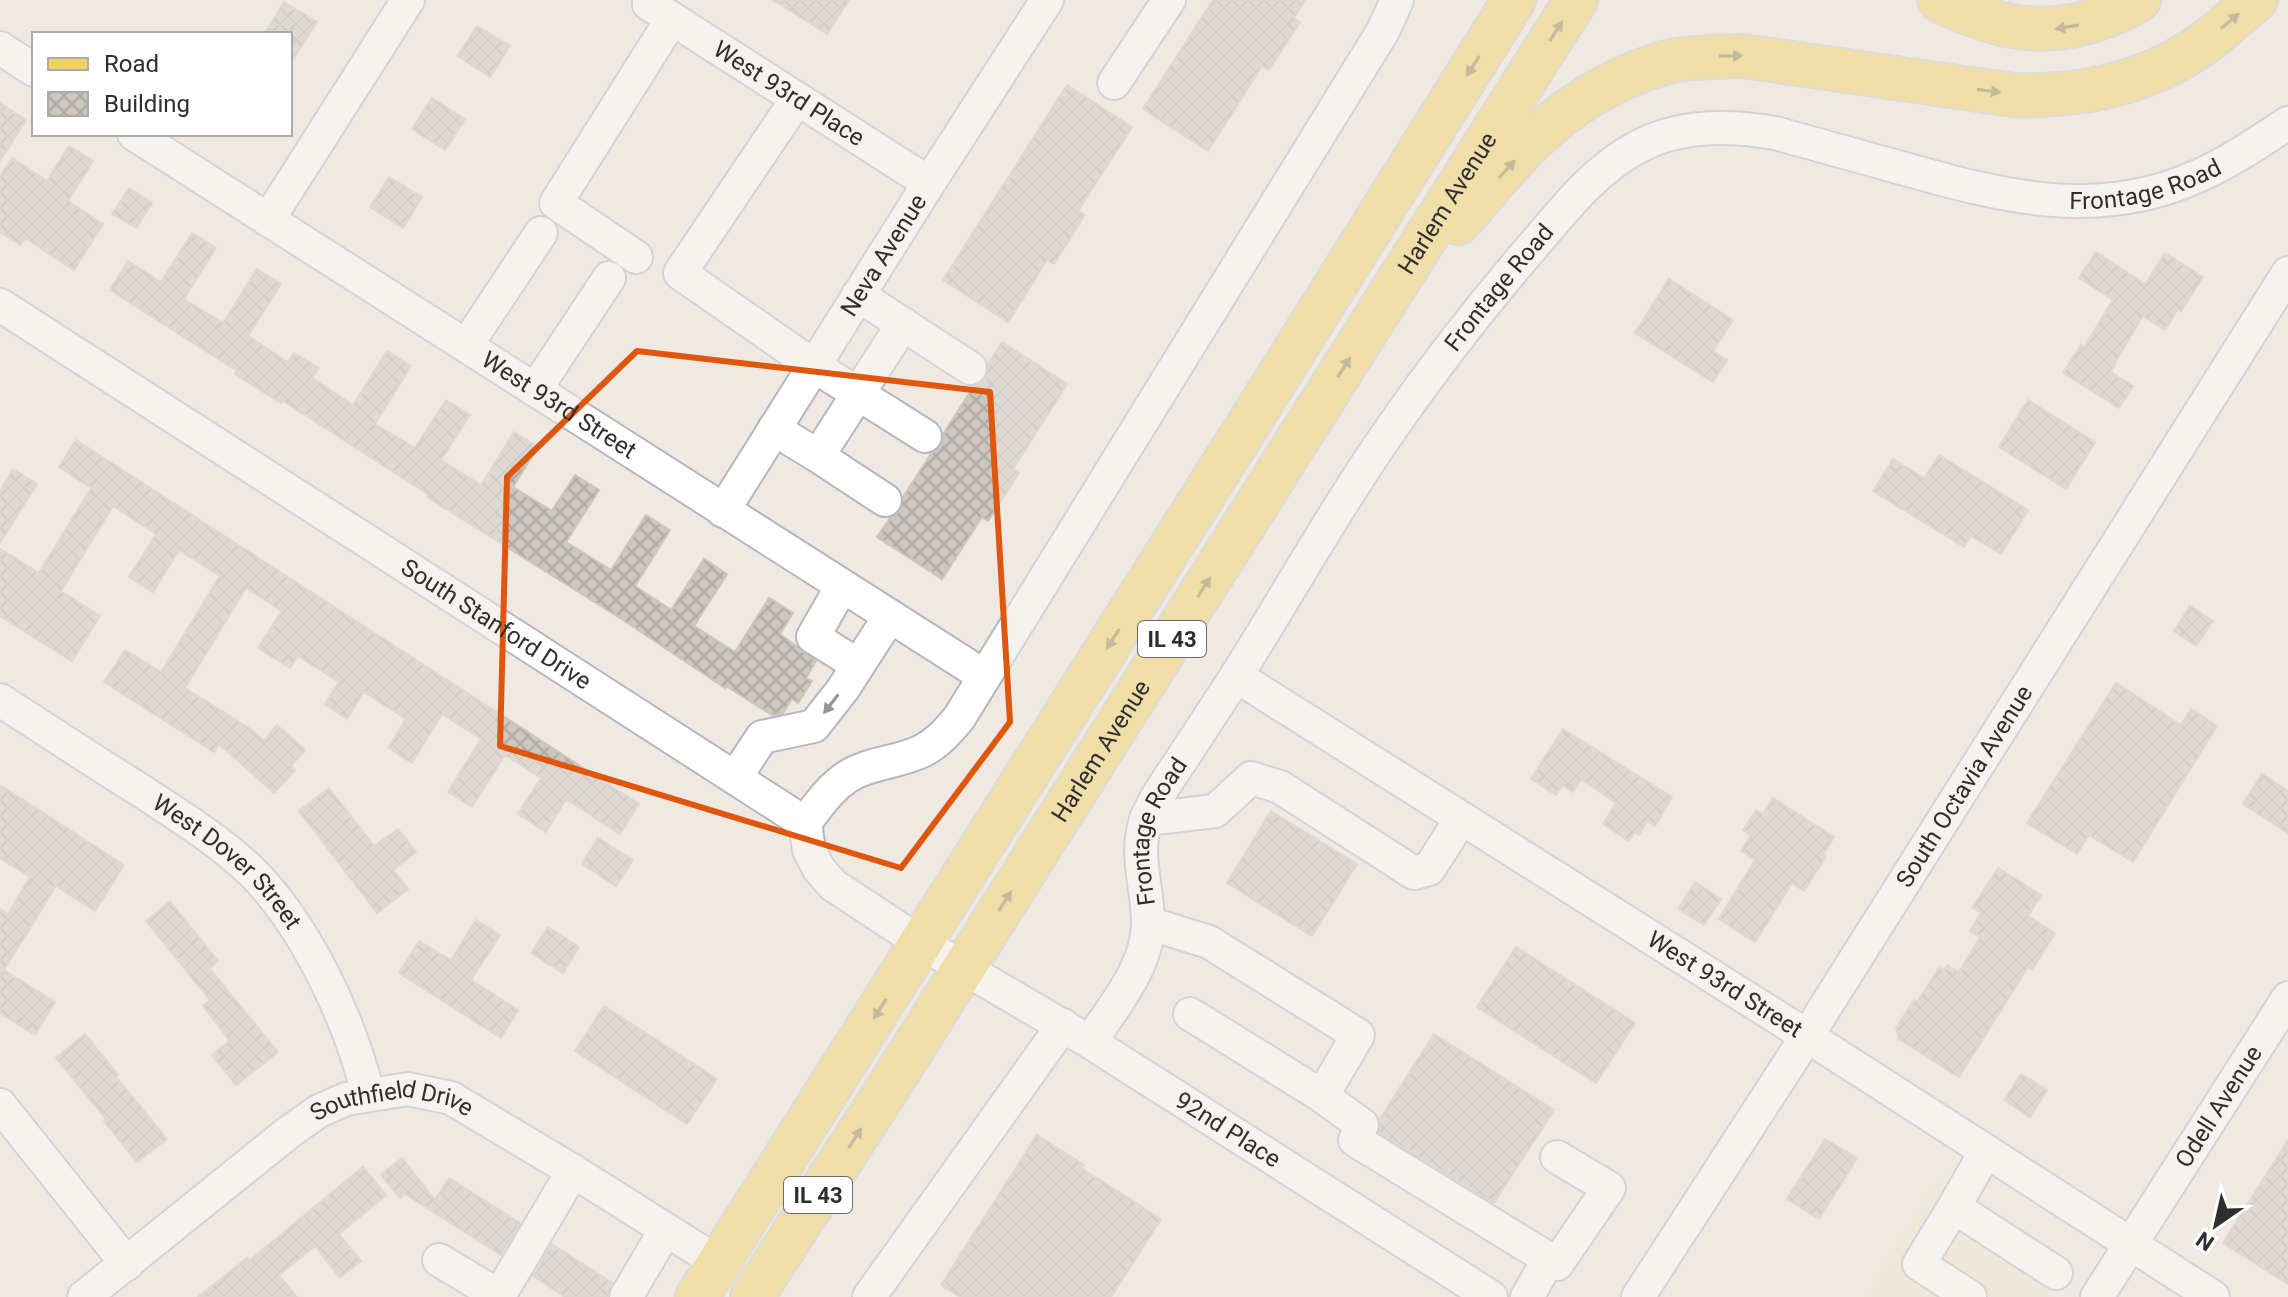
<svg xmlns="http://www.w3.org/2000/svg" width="2288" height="1297" font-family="Roboto,sans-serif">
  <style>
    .education { fill: #f0e6d1 }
    .building { fill: url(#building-cross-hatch); stroke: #cbc5ba; stroke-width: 2 }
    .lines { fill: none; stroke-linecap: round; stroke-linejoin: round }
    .minor-casing { stroke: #b4b7c1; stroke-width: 36 }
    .major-casing { stroke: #c9c9c9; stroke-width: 46 }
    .minor { stroke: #fff; stroke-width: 32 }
    .major { stroke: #f2d163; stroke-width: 42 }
    .oneway { fill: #908048 }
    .oneway2 { fill: #969696 }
    .marked { fill: none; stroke: #df570e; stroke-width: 6; stroke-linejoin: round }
    .labels { text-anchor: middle; stroke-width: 7; stroke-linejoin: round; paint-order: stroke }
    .shield { fill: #fff; stroke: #6d6d6d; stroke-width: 2 }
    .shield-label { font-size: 22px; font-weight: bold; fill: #2e2e2e }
    .street-label { font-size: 24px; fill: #2e2e2e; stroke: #fff }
  </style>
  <defs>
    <pattern id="building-cross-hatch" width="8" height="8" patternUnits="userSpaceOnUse" patternTransform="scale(2)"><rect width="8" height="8" fill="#cbc7bf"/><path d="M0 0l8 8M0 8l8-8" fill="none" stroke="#afaba4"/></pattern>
  </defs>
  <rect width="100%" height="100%" fill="#efe9e1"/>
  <polygon class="education" points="1938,1180 2072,1264 2051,1297 1865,1297"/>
  <g class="building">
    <polygon points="773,0 849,0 827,34"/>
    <polygon points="1213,0 1305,0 1294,18 1300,22 1269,70 1262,66 1208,151 1143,109"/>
    <polygon points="284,2 317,22 290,64 290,34 264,34"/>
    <polygon points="477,26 510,46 490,77 458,56"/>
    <polygon points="1067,85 1132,127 1078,211 1085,215 1054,264 1047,260 1008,322 943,280"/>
    <polygon points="432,98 465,119 445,150 412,129"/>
    <polygon points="0,103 26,120 0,161"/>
    <polygon points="69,146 93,161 68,201 103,224 74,270 25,238 20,245 0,232 0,176 12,158 47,181"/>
    <polygon points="389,177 422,197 403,228 370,207"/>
    <polygon points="129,188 152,203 136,228 112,214"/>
    <polygon points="192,233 216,248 184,299 223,323 257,269 281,284 248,336 288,362 294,353 319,368 312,378 353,405 387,351 411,366 375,424 415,448 446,400 470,415 441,460 481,485 514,432 538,447 513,487 552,511 575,475 599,490 566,542 611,570 646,515 670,530 635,586 671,610 704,559 727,574 694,626 735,652 769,598 793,613 780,634 816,661 806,678 812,681 798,703 792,699 783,713 772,715 726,686 725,688 620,618 427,497 429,495 283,401 281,403 235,374 237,371 110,290 128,261 161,282"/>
    <polygon points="2096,252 2145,284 2165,253 2203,277 2181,311 2178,309 2165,330 2143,316 2114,364 2115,365 2111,372 2133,386 2119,408 2063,373 2081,345 2084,347 2113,300 2079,278"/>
    <polygon points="1669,279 1733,320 1713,351 1727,360 1713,382 1635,333"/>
    <polygon points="1002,342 1067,384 1013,469 1019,473 988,521 982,517 942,579 877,537 890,518 901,510 903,497 931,454 941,447 943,434 974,386 979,384 986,378 988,364"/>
    <polygon points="2028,400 2095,442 2066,489 1999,447"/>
    <polygon points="76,440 639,804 620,834 566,799 546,832 518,814 541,778 505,755 472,807 448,792 481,739 442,714 412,763 388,748 406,719 364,692 347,719 325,704 339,682 298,656 290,668 258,648 282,611 246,588 185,688 249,728 264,740 277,725 305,750 291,766 295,770 274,793 219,744 214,752 104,682 125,650 161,672 220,576 179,550 153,592 129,577 156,534 113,506 61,591 100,616 72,661 0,616 0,549 39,573 91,488 59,467"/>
    <polygon points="1939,455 2028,510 2001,554 1971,536 1964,547 1873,491 1893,459 1924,478"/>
    <polygon points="13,469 37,484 0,543 0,491"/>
    <polygon points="2190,606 2213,621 2196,646 2174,631"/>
    <polygon points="2116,683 2181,725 2191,709 2217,726 2133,862 2089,835 2077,854 2027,823"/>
    <polygon points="1563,729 1672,797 1655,826 1647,821 1639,835 1635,832 1629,841 1603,824 1616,803 1581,779 1573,792 1563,785 1556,795 1531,779"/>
    <polygon points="2262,774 2288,791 2288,833 2243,804"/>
    <polygon points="0,785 124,865 95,911 56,886 4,970 55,1002 35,1035 0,1013 0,909 8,914 30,877 0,858"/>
    <polygon points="329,788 374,846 398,829 416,852 393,870 408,889 377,913 299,811"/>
    <polygon points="1773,798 1834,837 1823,855 1826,856 1804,891 1792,883 1755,942 1719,919 1755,860 1741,851 1751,835 1743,830 1756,810 1763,814"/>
    <polygon points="1271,811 1357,864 1312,936 1227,883"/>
    <polygon points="598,838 633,860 616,886 582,864"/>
    <polygon points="1998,868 2041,895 2028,916 2055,933 2032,970 2028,967 1959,1077 1899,1039 1896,1028 1914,1000 1917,1002 1939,968 1944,970 1947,965 1959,972 1980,937 1970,931 1981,913 1972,908"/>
    <polygon points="1695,882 1721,899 1704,925 1678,909"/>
    <polygon points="170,901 218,961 209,968 278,1052 236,1085 212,1055 230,1041 203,1006 210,1000 146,921"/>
    <polygon points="476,920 500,935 471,980 518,1010 501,1038 399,973 419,941 451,960"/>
    <polygon points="548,927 579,947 563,973 531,953"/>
    <polygon points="1516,947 1635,1023 1596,1083 1477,1007"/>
    <polygon points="604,1006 717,1079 687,1124 575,1051"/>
    <polygon points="85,1034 118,1075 116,1077 167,1139 137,1162 104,1121 106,1119 56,1058"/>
    <polygon points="1434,1034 1554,1110 1494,1203 1379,1133 1380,1119"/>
    <polygon points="2021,1074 2047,1090 2030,1117 2004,1100"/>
    <polygon points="1037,1135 1084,1165 1081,1168 1161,1219 1111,1297 960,1297 941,1285"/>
    <polygon points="1825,1139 1857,1158 1819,1219 1787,1199"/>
    <polygon points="2288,1140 2288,1284 2223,1243"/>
    <polygon points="402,1158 435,1200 449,1178 520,1223 501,1255 405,1194 400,1198 381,1175"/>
    <polygon points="363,1167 386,1195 339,1234 361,1261 340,1278 315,1246 279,1275 297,1297 198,1297 247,1258 249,1261"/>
    <polygon points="552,1244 612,1283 607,1297 565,1297 533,1276"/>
  </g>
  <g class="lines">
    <g class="minor-casing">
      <g id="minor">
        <path id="s1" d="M649,4L929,183"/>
        <polyline points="0,48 34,70"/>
        <polyline points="1114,83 1169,0"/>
        <polyline points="797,99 680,273 814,366 925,436"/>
        <path id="s2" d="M134,134L984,676"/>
        <polyline points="268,220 408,0"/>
        <polyline points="636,257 556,203 672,19"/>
        <polyline points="858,295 970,368"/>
        <path id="s3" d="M0,305L805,823L809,850L819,869L833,885L921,943L1090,1042L1491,1297"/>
        <polyline points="466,346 541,233"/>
        <polyline points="535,390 609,278"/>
        <polyline points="774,429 818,456 903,324"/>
        <polyline points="818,456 885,500"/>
        <path id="s4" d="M723,511L929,183L1047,0"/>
        <polyline points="842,586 813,637 858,665"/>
        <path id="s5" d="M1236,676L1807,1036L2213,1297"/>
        <path id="s6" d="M0,700C48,731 95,762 143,792C182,818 222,842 255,875C308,930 350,1021 368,1094"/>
        <polyline points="735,778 762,737 814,726 843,689 890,616"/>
        <polyline points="1146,819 1215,811 1251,778 1280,787 1414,873 1429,869 1461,819"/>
        <path d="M805,823C818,806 829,789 847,777C870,762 898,763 922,751C938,743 948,731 959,718L1383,31L1397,0"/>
        <polyline points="1148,923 1209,942 1358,1035 1322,1096 1190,1014"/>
        <path id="s7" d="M1090,1042C1113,1007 1148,967 1148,923C1148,887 1134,855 1146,820C1154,799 1168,780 1180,762C1199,733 1218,704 1237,675C1289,592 1337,506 1393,426C1436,364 1483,304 1532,247C1563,211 1595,169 1638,147C1680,124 1729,125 1775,133C1818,145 1862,157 1905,169C2004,197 2099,221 2198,176C2230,162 2259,142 2288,123"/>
        <polyline points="1322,1096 1362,1125 1355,1140 1557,1264 1609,1188 1557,1157"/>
        <polyline points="0,1105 127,1264"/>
        <polyline points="1986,1151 1954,1207 2056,1273"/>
        <polyline points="1954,1207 1919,1264 1970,1297"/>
        <polyline points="439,1260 499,1296"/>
        <path id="s8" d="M84,1297L289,1132L319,1111L346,1099L408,1089L451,1098L573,1171L719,1263"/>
        <polyline points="500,1297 499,1296 573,1171"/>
        <polyline points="626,1297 665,1231"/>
        <polyline points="869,1297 1063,1025"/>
        <polyline points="1527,1297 1549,1259"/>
        <path id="s9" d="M1638,1297L1807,1036L2288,273"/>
        <path id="s10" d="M2097,1297L2288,998"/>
      </g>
    </g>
    <g class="major-casing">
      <g id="major">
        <path d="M1939,0C1997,28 2044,40 2106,16C2117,11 2129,7 2139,0"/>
        <path d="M1458,223C1483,196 1506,166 1532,141C1567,107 1611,80 1657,65C1684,56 1715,57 1743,56L2013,95C2083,97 2145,84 2203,44C2221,31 2238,14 2256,0"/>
        <polyline points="697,1297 1244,431 1514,0"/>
        <path id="s11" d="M752,1297L884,1094L1576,0"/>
      </g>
    </g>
    <use href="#minor" class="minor"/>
    <use href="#major" class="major"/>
  </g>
  <defs><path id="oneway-solid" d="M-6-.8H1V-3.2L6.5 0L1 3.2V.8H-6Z" transform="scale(2)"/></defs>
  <g class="oneway">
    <use href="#oneway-solid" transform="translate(2230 21) rotate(-40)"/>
    <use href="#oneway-solid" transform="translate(2067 27) rotate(170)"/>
    <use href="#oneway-solid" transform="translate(1556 31) rotate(-58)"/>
    <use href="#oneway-solid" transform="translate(1731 56) rotate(-1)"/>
    <use href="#oneway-solid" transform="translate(1473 66) rotate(122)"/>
    <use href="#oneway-solid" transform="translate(1989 91) rotate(8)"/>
    <use href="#oneway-solid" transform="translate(1507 169) rotate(-48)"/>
    <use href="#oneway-solid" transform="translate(1344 367) rotate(-58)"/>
    <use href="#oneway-solid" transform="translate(1204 587) rotate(-58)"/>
    <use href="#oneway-solid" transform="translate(1113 639) rotate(122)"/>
    <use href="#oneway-solid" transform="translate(1005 901) rotate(-58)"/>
    <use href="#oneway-solid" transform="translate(880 1009) rotate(122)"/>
    <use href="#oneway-solid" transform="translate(855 1138) rotate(-57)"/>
  </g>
  <use class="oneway2" href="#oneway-solid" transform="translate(831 704) rotate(128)"/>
  <path d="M0 0H2288V1297H0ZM637,351L990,392L1010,722L901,868L500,746L507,477Z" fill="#efe9e1" fill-opacity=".55" fill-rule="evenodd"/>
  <path class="marked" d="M637,351L990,392L1010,722L901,868L500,746L507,477Z"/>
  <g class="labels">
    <g class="shield">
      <rect x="1138" y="621" width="68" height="36" rx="6"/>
      <rect x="784" y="1177" width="68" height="36" rx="6"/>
    </g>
    <g class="shield-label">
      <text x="1172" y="647">IL 43</text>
      <text x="818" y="1203">IL 43</text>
    </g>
    <g class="street-label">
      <text dy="8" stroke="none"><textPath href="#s1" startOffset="166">West 93rd Place</textPath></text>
      <text dy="8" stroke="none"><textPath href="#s7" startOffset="1598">Frontage Road</textPath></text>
      <text dy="8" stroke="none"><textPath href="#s11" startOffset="1296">Harlem Avenue</textPath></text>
      <text dy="8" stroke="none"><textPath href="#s4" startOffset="302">Neva Avenue</textPath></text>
      <text dy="8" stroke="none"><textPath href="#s7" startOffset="878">Frontage Road</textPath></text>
      <text dy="8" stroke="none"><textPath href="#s2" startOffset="504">West 93rd Street</textPath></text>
      <text dy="8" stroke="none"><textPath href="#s3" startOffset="590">South Stanford Drive</textPath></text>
      <text dy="8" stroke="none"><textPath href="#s11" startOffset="648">Harlem Avenue</textPath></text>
      <text dy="8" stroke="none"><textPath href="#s9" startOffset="606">South Octavia Avenue</textPath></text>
      <text dy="8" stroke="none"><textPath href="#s7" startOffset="230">Frontage Road</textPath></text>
      <text dy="8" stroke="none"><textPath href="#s6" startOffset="280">West Dover Street</textPath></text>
      <text dy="8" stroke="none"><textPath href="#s5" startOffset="578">West 93rd Street</textPath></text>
      <text dy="8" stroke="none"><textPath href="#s10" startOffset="226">Odell Avenue</textPath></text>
      <text dy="8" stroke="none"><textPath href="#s8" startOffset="376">Southfield Drive</textPath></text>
      <text dy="8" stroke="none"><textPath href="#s3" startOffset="1492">92nd Place</textPath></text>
    </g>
  </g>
  <rect x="32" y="32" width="260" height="104" fill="#ffffff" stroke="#ababab" stroke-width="2"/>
  <rect x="48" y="58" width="40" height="12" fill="#f2d163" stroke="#ababab" stroke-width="2"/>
  <text x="104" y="72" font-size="24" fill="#2e2e2e">Road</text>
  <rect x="48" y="92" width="40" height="24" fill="url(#building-cross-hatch)" stroke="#ababab" stroke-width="2"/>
  <text x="104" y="112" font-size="24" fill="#2e2e2e">Building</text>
  <g transform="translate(2216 1225) rotate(214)" stroke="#ffffff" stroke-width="6" paint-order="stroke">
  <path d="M0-6L14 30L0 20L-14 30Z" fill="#2e2e2e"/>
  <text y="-12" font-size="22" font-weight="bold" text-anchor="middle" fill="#2e2e2e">N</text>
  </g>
</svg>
